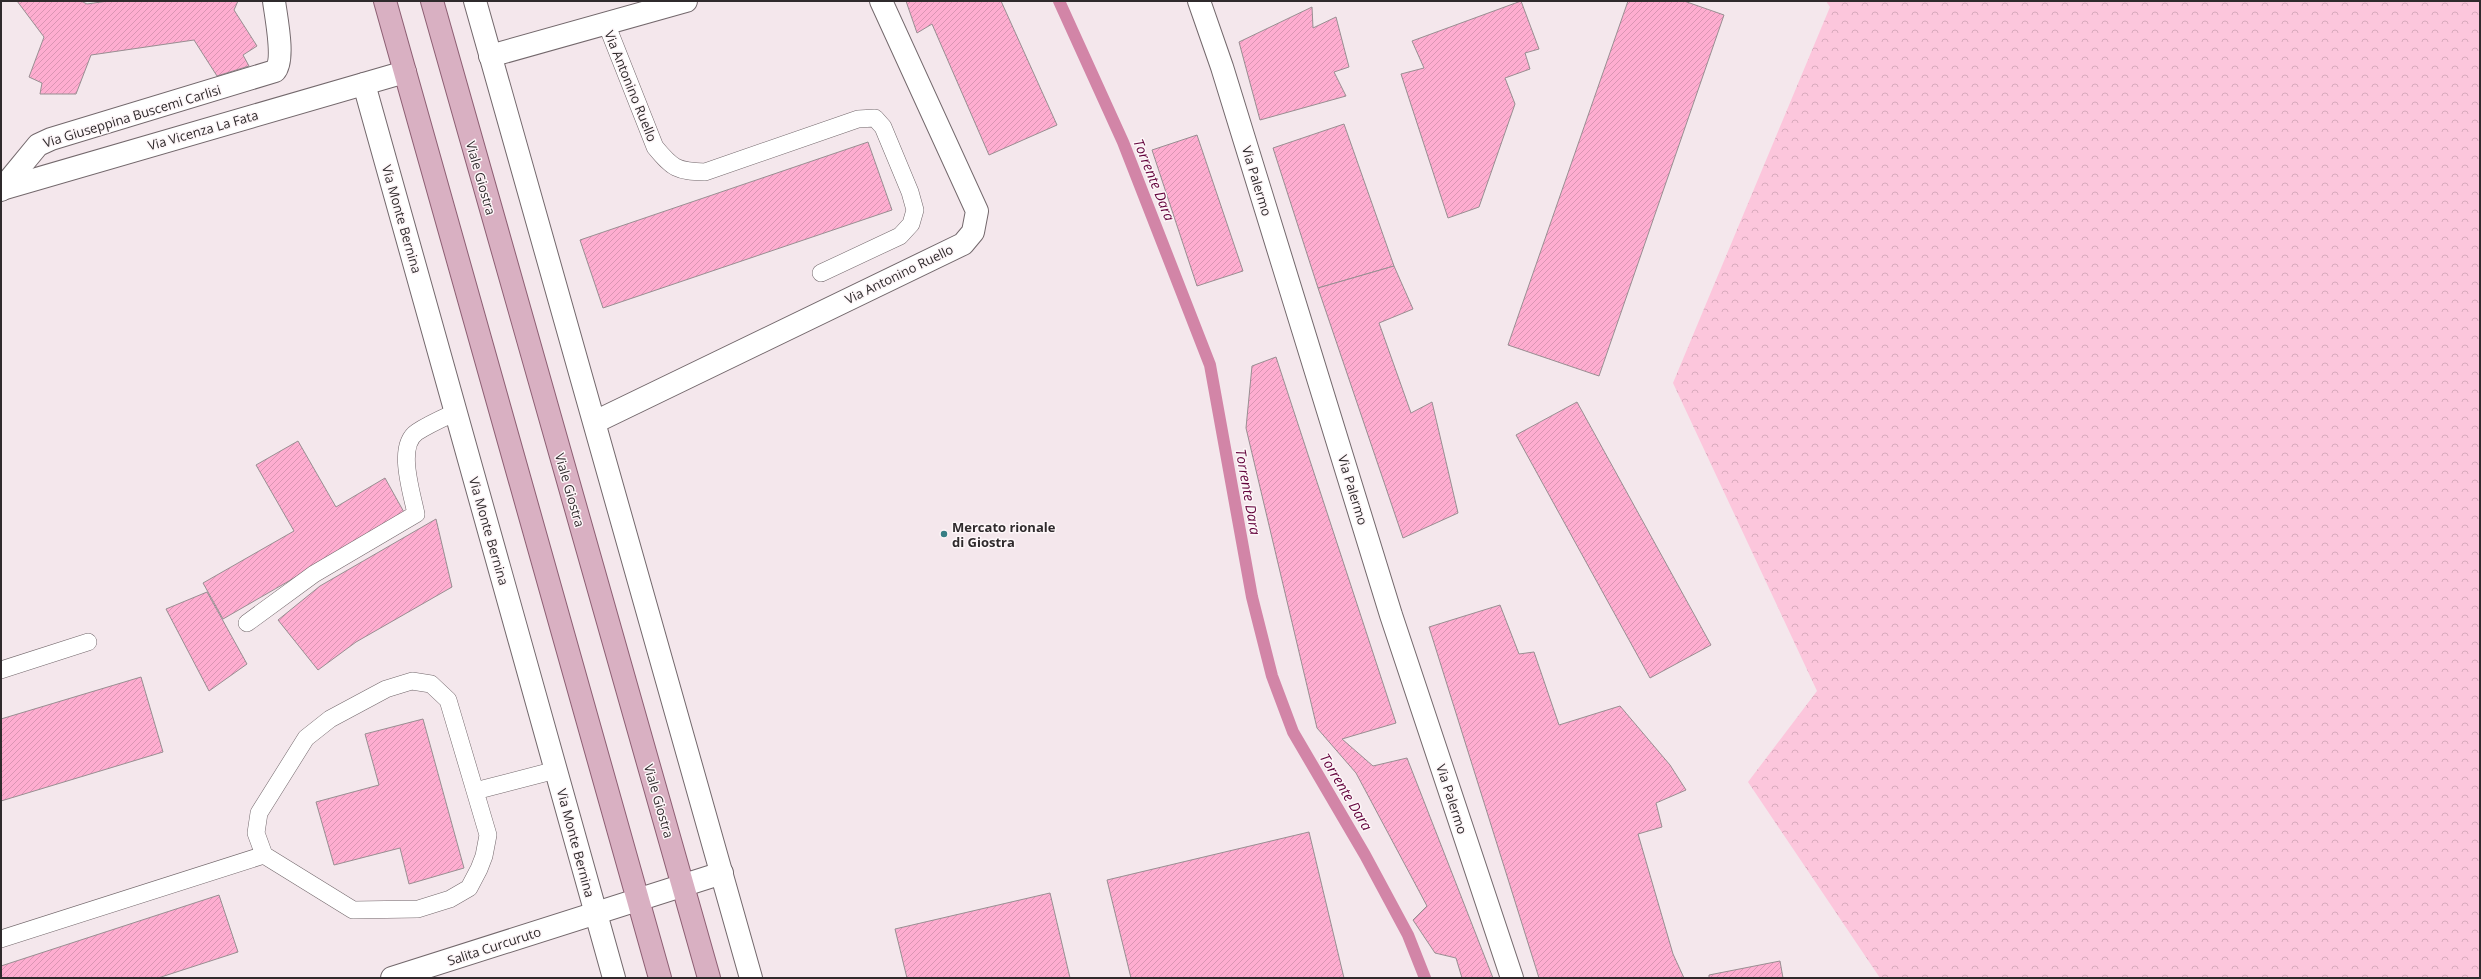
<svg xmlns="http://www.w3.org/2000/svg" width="2481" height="979" font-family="'Open Sans',sans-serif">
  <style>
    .forest { fill: url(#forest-crowns) }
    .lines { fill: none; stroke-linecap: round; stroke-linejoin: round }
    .stream { stroke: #d285a7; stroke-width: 12 }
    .building { fill: url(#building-hatch); stroke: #998e92 }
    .lane-casing { stroke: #73686c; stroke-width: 18 }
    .street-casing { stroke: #73686c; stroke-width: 24 }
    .primary-casing { stroke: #8d5f73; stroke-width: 24 }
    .lane { stroke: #fff; stroke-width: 17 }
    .street { stroke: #fff; stroke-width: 22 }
    .primary { stroke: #d9b0c2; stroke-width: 22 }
    .poi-dot { fill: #367e84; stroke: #fdf6f8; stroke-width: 1.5 }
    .labels { text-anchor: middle; stroke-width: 3; stroke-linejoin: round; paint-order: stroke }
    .street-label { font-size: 13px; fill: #2f2a2c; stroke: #fdf6f8 }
    .poi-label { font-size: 13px; font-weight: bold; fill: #2f2a2c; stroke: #fdf6f8; text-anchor: start }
    .water-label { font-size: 14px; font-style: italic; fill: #63033c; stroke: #fdf6f8 }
  </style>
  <defs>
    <pattern id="forest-crowns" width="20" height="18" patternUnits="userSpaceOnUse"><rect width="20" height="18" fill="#fcc6dc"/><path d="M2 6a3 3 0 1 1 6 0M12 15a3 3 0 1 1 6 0" fill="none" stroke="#d8aabd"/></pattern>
    <pattern id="building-hatch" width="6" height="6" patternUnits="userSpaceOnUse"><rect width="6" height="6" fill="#feadd0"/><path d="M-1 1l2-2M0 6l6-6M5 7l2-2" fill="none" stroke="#da95b3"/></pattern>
  </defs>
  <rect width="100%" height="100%" fill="#f4e7ec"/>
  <polygon class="forest" points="1826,1 2480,1 2480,978 1880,978 1748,782 1817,691 1673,383 1830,7"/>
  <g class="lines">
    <polyline class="stream" points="1059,1 1123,142 1210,365 1252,597 1272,676 1293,732 1365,855 1408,935 1425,978"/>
  </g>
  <g class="building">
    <polygon points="17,1 81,1 87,4 108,1 238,1 234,10 257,46 243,55 249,66 217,76 194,40 91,55 76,94 40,94 42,83 29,77 44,37"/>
    <polygon points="906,1 1001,1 1057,125 989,155 932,24 917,33"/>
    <polygon points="1521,1 1539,49 1525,53 1530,69 1505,78 1515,104 1479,207 1448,218 1401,74 1424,68 1412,41"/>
    <polygon points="1628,1 1684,1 1724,15 1599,376 1508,345"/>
    <polygon points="1312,7 1313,28 1336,17 1349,67 1334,72 1346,96 1260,120 1239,42"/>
    <polygon points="1344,124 1394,266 1318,288 1273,148"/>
    <polygon points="1197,135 1243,271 1197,286 1152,150"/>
    <polygon points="868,142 892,210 603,308 580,240"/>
    <polygon points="1394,266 1413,309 1379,323 1411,413 1432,402 1458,513 1403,538 1318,288"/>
    <polygon points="1276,357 1396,723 1342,739 1373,766 1407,758 1493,978 1462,978 1456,958 1435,953 1413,920 1427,906 1356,773 1317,728 1246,428 1252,366"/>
    <polygon points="1577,402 1711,645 1650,678 1516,435"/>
    <polygon points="298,441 336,507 385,478 405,514 223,619 203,583 294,531 256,465"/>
    <polygon points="436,519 452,587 356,642 318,670 278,620 320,586"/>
    <polygon points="207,592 247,664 209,691 166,609"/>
    <polygon points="1500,605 1519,654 1534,652 1559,725 1620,706 1670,765 1686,790 1656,803 1662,827 1638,834 1673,954 1684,978 1539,978 1429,627"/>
    <polygon points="141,677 163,752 1,801 1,719"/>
    <polygon points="423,719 464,868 409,884 400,848 334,865 316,802 379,785 365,734"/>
    <polygon points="1309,832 1344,978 1131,978 1107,880"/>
    <polygon points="1050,893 1070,978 907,978 895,929"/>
    <polygon points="219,895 238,952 158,978 1,978 1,966"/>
    <polygon points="1780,961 1783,978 1709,978 1709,975"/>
  </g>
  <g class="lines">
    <g class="lane-casing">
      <g id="lane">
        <path d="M606,23L655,147C673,169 677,171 705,172L858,119L875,118L883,127L910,192L915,210L911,224L900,236L821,273"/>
        <path d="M247,623L314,574L416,514C412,493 396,446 417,432C429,424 443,418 456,412"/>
        <polyline points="1,670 88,642"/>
        <polyline points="475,791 488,835 484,856 479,869 469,888 450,899 418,909 353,910 264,855 256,833 259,813 306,738 330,719 386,689 412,681 431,684 448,700 475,791 556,770"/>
        <polyline points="1,939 264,855"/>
      </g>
    </g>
    <g class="street-casing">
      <g id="street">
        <polyline points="475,1 751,978"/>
        <polyline points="1199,1 1222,67 1391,615 1512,978"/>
        <polyline points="490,56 686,1"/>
        <polyline points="364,84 614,978"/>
        <polyline points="2,189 405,72"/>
        <path d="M1,190L38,145L51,139L275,71C285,60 276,17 274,1"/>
        <polyline points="595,422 963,244 973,232 977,211 881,1"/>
        <polyline points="392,978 722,873"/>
      </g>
    </g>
    <g class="primary-casing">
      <g id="primary">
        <polyline points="385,1 660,978"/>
        <polyline points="432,1 709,978"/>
      </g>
    </g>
    <use href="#lane" class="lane"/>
    <use href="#street" class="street"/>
    <use href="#primary" class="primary"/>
  </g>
  <circle class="poi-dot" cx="944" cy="534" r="4"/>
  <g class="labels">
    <g class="street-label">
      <text transform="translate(631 86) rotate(68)" y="5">Via Antonino Ruello</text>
      <text transform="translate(132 116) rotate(-17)" y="5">Via Giuseppina Buscemi Carlisi</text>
      <text transform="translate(203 130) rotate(-16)" y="5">Via Vicenza La Fata</text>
      <text transform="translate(481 178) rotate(74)" y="5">Viale Giostra</text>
      <text transform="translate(1257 181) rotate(73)" y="5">Via Palermo</text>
      <text transform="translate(402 219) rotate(74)" y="5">Via Monte Bernina</text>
      <text transform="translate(899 274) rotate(-26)" y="5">Via Antonino Ruello</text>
      <text transform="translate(570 490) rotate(74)" y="5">Viale Giostra</text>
      <text transform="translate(1353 490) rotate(73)" y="5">Via Palermo</text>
      <text transform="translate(489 531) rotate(74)" y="5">Via Monte Bernina</text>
      <text transform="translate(1452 799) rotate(72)" y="5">Via Palermo</text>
      <text transform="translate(659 801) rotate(74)" y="5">Viale Giostra</text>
      <text transform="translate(576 843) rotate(75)" y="5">Via Monte Bernina</text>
      <text transform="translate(494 946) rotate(-18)" y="5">Salita Curcuruto</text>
    </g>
    <g class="poi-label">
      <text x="952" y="532">Mercato rionale<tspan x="952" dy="15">di Giostra</tspan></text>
    </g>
    <g class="water-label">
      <text transform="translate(1154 180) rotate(68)" y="5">Torrente Dara</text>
      <text transform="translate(1248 492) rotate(80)" y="5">Torrente Dara</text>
      <text transform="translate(1346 792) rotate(59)" y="5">Torrente Dara</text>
    </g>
  </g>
  <rect width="2481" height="979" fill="none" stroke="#2f2a2c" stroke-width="4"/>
</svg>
